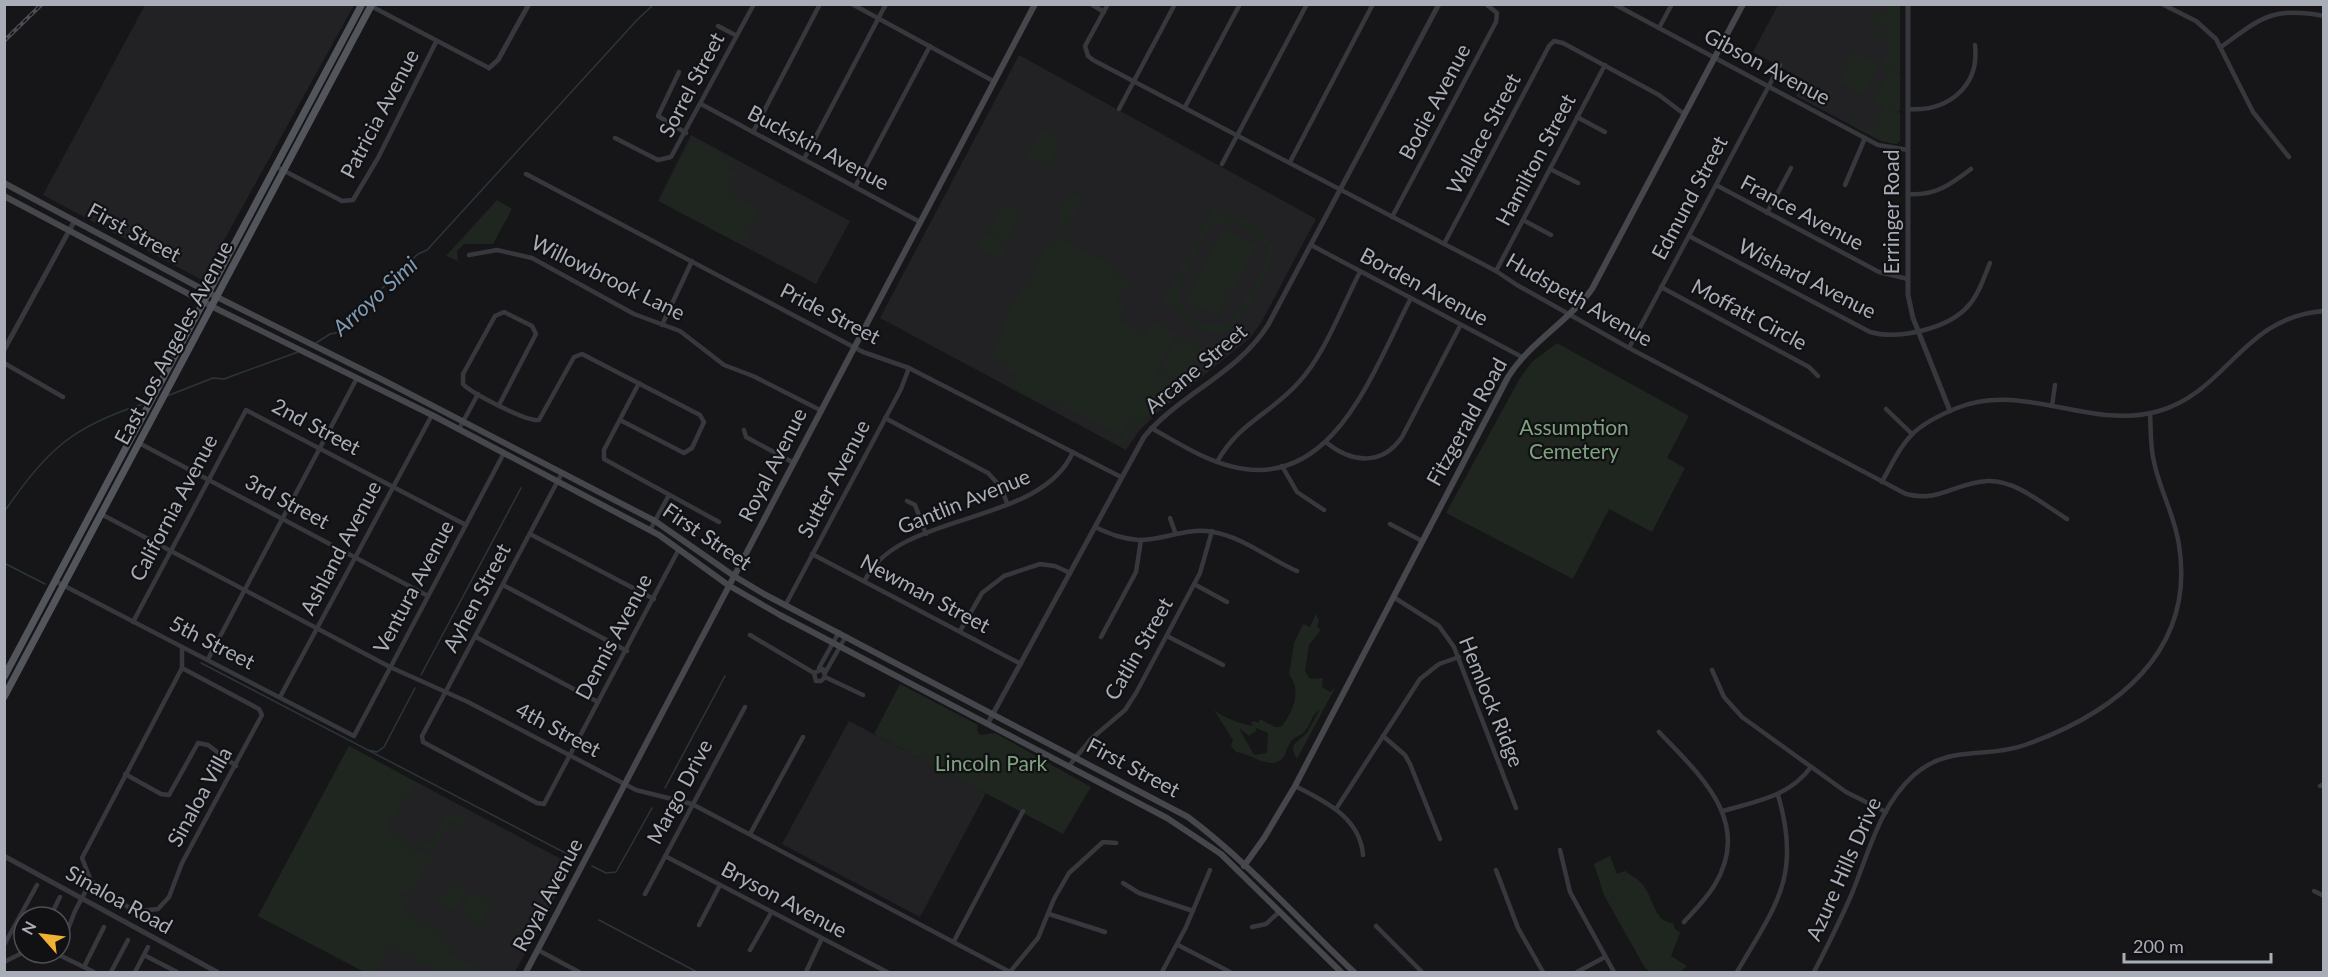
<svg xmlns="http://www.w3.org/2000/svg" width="2328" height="977" font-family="Lato,sans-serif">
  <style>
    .built { fill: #222225 }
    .green { fill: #1e261f; fill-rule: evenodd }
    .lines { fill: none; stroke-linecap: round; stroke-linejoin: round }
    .stream { stroke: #2c353c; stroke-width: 1.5 }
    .minor { stroke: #37383d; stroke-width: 4.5 }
    .tertiary { stroke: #37383d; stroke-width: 5 }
    .secondary { stroke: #45474d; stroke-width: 6 }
    .primary { stroke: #53555c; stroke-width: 7 }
    .rail-casing { stroke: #4a4c52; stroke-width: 4 }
    .rail { stroke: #111113; stroke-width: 1.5; stroke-dasharray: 4.5; stroke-linecap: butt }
    .labels { text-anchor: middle; stroke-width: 4.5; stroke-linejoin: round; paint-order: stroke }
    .street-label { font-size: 21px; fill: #a8adb8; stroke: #111113 }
    .park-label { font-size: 21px; fill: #7fa381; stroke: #111113 }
    .water-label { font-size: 22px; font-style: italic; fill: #7f9bb3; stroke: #111113 }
  </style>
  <rect width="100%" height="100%" fill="#161618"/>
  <g class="built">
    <polygon points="145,5 354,5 202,280 43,195"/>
    <polygon points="1778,5 1900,5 1898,144 1881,141 1796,96 1804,80 1753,52"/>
    <polygon points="1019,55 1316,219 1262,321 1250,338 1156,414 1139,431 1126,450 880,318"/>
    <polygon points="691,135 850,221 816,284 658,201"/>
    <polygon points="849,721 986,793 920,917 782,844"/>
    <polygon points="349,746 572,865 515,972 364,972 258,916"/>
  </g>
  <g class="green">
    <polygon points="1887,5 1900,5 1900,73 1883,65 1900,74 1900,111 1886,109 1900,113 1900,141 1896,144 1881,141 1849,124 1854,114 1858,115 1854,123 1870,131 1875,124 1884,128 1875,122 1883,108 1886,108 1873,100 1889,71 1881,67 1891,46 1878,39 1880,34 1884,35 1889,27 1884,24 1876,38 1871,35 1874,30 1877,31 1882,22 1877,20 1869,34 1864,30 1866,26 1870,28 1875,19 1866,13 1887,14"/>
    <polygon points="1852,50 1880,65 1864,96 1834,79 1840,82"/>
    <polygon points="1043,129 1061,140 1048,166 1045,167 1027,158"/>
    <polygon points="691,139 731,159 727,168 738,174 731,188 727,184 731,191 730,194 755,207 754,211 758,213 745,241 739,238 736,242 660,201"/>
    <polygon points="1078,193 1084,196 1066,230 1061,227 1058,215 1067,197"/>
    <polygon points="497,200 512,209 493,244 464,244 457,251 458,261 446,256"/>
    <polygon points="1003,203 1022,213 1006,243 987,232"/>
    <path d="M1215,203L1221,207L1216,216C1229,214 1241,216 1252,222C1262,228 1272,239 1273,252C1273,266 1244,321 1232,328C1209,342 1180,323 1171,301L1166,311L1160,307ZM1225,222C1244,223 1271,237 1265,259C1260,278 1244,301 1234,317C1225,326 1215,327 1204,323C1154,307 1193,259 1208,231L1215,225Z"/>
    <polygon points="1224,228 1256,245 1218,316 1186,300"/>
    <polygon points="986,234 1007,245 1000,259 979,248"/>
    <polygon points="1054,235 1118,269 1116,273 1131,280 1126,289 1129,293 1122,290 1116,302 1126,307 1119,320 1145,336 1152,322 1176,334 1156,372 1186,388 1144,419 1122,445 1104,436 1105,434 1123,440 1121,436 1125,434 1131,421 1128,420 1123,429 1114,432 1051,399 1047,406 1013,388 1018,376 992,360 990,356 1005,327 1001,325"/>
    <polygon points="1179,336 1202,348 1183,383 1160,371"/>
    <polygon points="1557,343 1689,416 1667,458 1685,468 1652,532 1609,509 1573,579 1446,513 1520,378 1532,362"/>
    <path d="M1316,614L1319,621L1317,627L1321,630L1309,645L1305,671L1310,679L1323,678L1322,687L1330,692L1335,688L1297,759C1286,742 1300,743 1308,731C1312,724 1316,716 1320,709C1311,715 1311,725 1304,732C1301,736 1295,736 1292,740C1285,748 1287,762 1272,763C1260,763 1248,753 1236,752L1231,746L1233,740L1214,710C1227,719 1238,723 1253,726L1251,723L1254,721L1258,723L1260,719L1275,727H1281C1292,714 1303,690 1289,675L1294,643L1303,624L1310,627ZM1239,728L1249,736L1256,731V728L1268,733L1267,753L1254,755Z"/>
    <polygon points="900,684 978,725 977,731 981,735 995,733 1091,787 1063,834 874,734"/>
    <polygon points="349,746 415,782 396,816 389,816 388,832 414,847 412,852 417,849 434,858 430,864 427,863 412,892 404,894 398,888 397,889 402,896 410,897 404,912 443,933 440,939 452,945 448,953 485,972 437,972 389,947 375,972 365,972 258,916"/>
    <polygon points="447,812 468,817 463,826 452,820 448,827 454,831 452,835 445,831 434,851 440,854 438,856 418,846 420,841 430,846"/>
    <path d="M1610,856L1617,874L1625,871C1630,875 1637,878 1641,883C1654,896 1653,922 1673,923L1675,929L1680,933L1671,956L1687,966L1680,972H1651L1645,968L1604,895L1594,864Z"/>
    <polygon points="450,879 466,889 453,911 437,903 446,893"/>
    <polygon points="472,891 492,902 480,926 460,914"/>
  </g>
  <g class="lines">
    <g class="stream">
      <polyline points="316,343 330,334 340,332 352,317 418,254 427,250 637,20 654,4"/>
      <polyline points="167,396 213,378 224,379 298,352"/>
      <path d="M4,512C48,449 72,426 146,403"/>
      <polyline points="4,563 45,584"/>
      <polyline points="201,663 575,858"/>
      <polyline points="421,675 521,488"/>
      <polyline points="368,750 377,752 384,747 415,688"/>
      <polyline points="665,788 725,676"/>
      <polyline points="592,866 606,873 616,872 652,808"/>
      <polyline points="599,920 697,972"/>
    </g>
    <g class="minor">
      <polyline points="367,4 489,68"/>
      <polyline points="852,4 995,82"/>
      <polyline points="1091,4 1104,12"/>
      <path d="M1108,4L1085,46L1088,56L1093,60L1496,271L1517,285L1629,348L1906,494C1940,503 1956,482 1988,481C2016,480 2044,505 2067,519"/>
      <polyline points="1614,4 1878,145 1908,150"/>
      <polyline points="2162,4 2196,21 2216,39 2253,112 2289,157"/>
      <polyline points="718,26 737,36"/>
      <polyline points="1659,28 1672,4"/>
      <path d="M2221,47C2261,18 2272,6 2324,16"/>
      <polyline points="679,72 658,116 686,133"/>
      <polyline points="701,104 920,222"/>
      <polyline points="1185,107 1240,4"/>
      <polyline points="1119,109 1175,4"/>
      <path d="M1908,109C1947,112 1980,87 1975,45"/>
      <polyline points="1577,117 1605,132"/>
      <polyline points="753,132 820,4"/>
      <polyline points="615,138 658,160 671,157 754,4"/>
      <polyline points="804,159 886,4"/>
      <polyline points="1290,162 1373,4"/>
      <polyline points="1222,164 1307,4"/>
      <polyline points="275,166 342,201 353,200 378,158 436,42"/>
      <polyline points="1550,169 1578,183"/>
      <polyline points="526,174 863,352 909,368 1121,477"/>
      <polyline points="1716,185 1879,272 1908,279"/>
      <polyline points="1845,185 1865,138"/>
      <polyline points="855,187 930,46"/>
      <path d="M1908,194C1935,196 1950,185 1971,169"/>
      <polyline points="1767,213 1791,168"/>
      <polyline points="1392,217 1496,22 1497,13 1486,4"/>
      <polyline points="1523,220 1551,235"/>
      <path d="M1689,236L1870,332C1898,340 1949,329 1969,305C1979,294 1984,277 1990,263"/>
      <polyline points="1444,244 1549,46 1554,41 1563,43 1659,95 1684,114"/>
      <polyline points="1311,245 1522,357"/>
      <polyline points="469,255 497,250 532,258 634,314 680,331 724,365 753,376 820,410"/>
      <polyline points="1496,271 1605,65"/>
      <polyline points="1661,287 1809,367 1818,376"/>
      <polyline points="662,325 692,261"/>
      <polyline points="1629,348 1780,65"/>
      <polyline points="4,363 63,397"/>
      <polyline points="639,383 604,450 604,459 719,522"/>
      <path d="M499,405L536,334L532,326L504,312L495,316L463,374V384C471,393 527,422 539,420L574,357L582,354L700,415L704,422L692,448L684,453L620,420"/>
      <polyline points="2052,406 2055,385"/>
      <polyline points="1886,409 1911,433"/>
      <polyline points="885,418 988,473 1001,487 1007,503"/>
      <path d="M1151,428C1177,442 1202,459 1230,466C1333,494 1373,370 1410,300"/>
      <polyline points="459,429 478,394"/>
      <polyline points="744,430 746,437 794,463"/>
      <polyline points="139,443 428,596"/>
      <path d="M1327,443C1352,463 1382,466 1402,437L1460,326"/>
      <path d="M1217,462C1239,422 1271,414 1299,382C1325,354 1342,306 1360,272"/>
      <polyline points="1282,466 1297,492 1324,510"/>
      <polyline points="562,473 422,736 423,742 537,803 544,804 679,549"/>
      <path d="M1882,482C1905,439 1910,427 1957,408C2025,381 2090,431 2159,411C2228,391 2242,317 2324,311"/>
      <polyline points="907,501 915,505 926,534"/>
      <polyline points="101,514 390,667 468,702 636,790 692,804 1010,972"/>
      <polyline points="1170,518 1175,532"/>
      <polyline points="1390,524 1422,541"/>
      <path d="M1095,527C1110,534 1122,539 1139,540C1164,540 1187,527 1213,532C1243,537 1269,559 1297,571"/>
      <polyline points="650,530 669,495"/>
      <polyline points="530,534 654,599"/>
      <polyline points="812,554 1021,664"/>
      <path d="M865,580C899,510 1040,527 1073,452"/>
      <polyline points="55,581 354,736 504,453"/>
      <polyline points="1194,584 1227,602"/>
      <polyline points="503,585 627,651"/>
      <polyline points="1395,598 1439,626 1454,647 1516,808"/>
      <polyline points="786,604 901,389 909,368"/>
      <polyline points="133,622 246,410 466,525"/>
      <polyline points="960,631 982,593 1004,576 1040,564 1055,566 1070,573"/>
      <polyline points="750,635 814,673 816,681 821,681 825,677 823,669 814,673"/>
      <polyline points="1167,636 1223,665"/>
      <polyline points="476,637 598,702"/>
      <polyline points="1101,637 1136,572 1141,540"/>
      <polyline points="208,659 357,378"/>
      <polyline points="182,668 259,709 262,715 182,863 169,897 158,909 140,911 128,907 91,881 82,858 182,668 182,647"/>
      <polyline points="819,668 839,632"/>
      <polyline points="1712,670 1724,697 1742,717 1846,792 1886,812"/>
      <polyline points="825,673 846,636"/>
      <polyline points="825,677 863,695"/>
      <polyline points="280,697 432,415"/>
      <path d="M1659,732C1700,775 1754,822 1714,886C1706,899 1694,911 1684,922"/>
      <polyline points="1383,736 1405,755 1410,764 1440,839"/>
      <polyline points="1068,767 1091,739 1125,710 1136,693 1200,573 1212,531"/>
      <polyline points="125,774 161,794 169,795 198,743 208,745 236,766"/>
      <path d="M1295,786C1324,801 1360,817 1363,855"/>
      <polyline points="2320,786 2324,784"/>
      <polyline points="1336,809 1420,679 1439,664 1459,657"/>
      <path d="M1723,811C1756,801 1789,797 1811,767"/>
      <polyline points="750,834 803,737"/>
      <polyline points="1560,850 1570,892 1614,972"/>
      <polyline points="665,856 887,972"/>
      <polyline points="1496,870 1518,928 1543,972"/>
      <polyline points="1123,883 1139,893 1193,911"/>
      <polyline points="2314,891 2324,896"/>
      <polyline points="645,894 745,707"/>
      <polyline points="1049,914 1105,932"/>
      <polyline points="50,917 60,897"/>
      <polyline points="699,925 720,885"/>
      <polyline points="1376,926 1422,972"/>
      <polyline points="1252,927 1266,924 1279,912"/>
      <polyline points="954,941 1023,811"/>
      <polyline points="4,945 37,885"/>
      <polyline points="1178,945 1230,972"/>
      <polyline points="60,950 75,911 91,881"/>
      <polyline points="538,950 579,972"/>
      <polyline points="750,950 771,913"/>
      <polyline points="55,953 94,972"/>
      <polyline points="144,955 177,972"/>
      <polyline points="4,962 24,952"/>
      <polyline points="84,967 104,927"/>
      <polyline points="111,972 128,940"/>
      <polyline points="135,972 148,947"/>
      <polyline points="806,972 822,938"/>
      <polyline points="1010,972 1038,938 1054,899 1069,873 1103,842 1116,843"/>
      <polyline points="1162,972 1186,927 1210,870"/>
      <polyline points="1577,972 1605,957"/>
      <path d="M1737,972C1776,905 1802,876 1778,795"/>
      <path d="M1814,972C1828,945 1841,919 1853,891C1869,851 1881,804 1914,775C1949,744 1986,759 2025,745C2115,713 2196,652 2179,545C2175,516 2160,491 2154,462C2150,446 2151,429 2150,413"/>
    </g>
    <g class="tertiary">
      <polyline points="1908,4 1908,295 1913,318 1950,411"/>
      <polyline points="489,68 498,60 529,4"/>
      <polyline points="4,350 75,220"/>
      <path d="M988,723L1144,437C1180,394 1238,373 1268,325L1439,4"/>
      <polyline points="4,856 217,972"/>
    </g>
    <g class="secondary">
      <path d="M4,183L217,297L381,379L655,521L734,576L764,594L1188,817C1249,863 1299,920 1354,972"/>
      <polyline points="4,196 219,310 432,415 659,535 728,585 780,615 1167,818 1221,854 1341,972"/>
      <path d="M1244,866L1264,838L1295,786L1508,377C1530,342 1568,322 1592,289L1743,4"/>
      <polyline points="526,972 1035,4"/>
    </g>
    <g class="primary">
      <polyline points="4,677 362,4"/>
      <polyline points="4,697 372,4"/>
    </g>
    <g class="rail-casing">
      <polyline id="rail" points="4,41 42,4"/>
    </g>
    <use href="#rail" class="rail"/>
  </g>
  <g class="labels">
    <g class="street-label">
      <text transform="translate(1767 67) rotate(28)" y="7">Gibson Avenue</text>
      <text transform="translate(692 85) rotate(-62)" y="7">Sorrel Street</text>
      <text transform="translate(1435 102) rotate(-62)" y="7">Bodie Avenue</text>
      <text transform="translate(380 114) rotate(-62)" y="7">Patricia Avenue</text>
      <text transform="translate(1484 134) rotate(-62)" y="7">Wallace Street</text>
      <text transform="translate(818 148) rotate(28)" y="7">Buckskin Avenue</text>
      <text transform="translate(1536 160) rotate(-62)" y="7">Hamilton Street</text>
      <text transform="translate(1690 198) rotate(-62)" y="7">Edmund Street</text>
      <text transform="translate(1892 212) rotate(-90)" y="7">Erringer Road</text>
      <text transform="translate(1802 213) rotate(28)" y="7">France Avenue</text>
      <text transform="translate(134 233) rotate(28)" y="7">First Street</text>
      <text transform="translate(608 278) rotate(26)" y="7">Willowbrook Lane</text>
      <text transform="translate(1807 279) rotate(27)" y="7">Wishard Avenue</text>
      <text transform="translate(1424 287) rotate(28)" y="7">Borden Avenue</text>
      <text transform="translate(1579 300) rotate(30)" y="7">Hudspeth Avenue</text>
      <text transform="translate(830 314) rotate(27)" y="7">Pride Street</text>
      <text transform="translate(1749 315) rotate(28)" y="7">Moffatt Circle</text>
      <text transform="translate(174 343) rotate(-62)" y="7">East Los Angeles Avenue</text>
      <text transform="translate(1196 369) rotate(-40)" y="7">Arcane Street</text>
      <text transform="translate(1467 422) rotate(-61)" y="7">Fitzgerald Road</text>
      <text transform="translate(316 427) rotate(28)" y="7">2nd Street</text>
      <text transform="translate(773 465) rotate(-63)" y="7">Royal Avenue</text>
      <text transform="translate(834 479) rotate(-62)" y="7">Sutter Avenue</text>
      <text transform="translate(287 502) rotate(28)" y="7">3rd Street</text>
      <text transform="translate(964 502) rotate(-22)" y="7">Gantlin Avenue</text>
      <text transform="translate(174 508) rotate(-62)" y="7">California Avenue</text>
      <text transform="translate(707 537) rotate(34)" y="7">First Street</text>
      <text transform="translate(341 548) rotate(-62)" y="7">Ashland Avenue</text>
      <text transform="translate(414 587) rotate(-62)" y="7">Ventura Avenue</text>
      <text transform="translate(925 594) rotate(28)" y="7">Newman Street</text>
      <text transform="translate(477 598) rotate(-62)" y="7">Ayhen Street</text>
      <text transform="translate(614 637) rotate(-62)" y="7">Dennis Avenue</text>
      <text transform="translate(212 643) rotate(27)" y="7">5th Street</text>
      <text transform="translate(1139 649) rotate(-60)" y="7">Catlin Street</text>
      <text transform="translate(1491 702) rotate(68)" y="7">Hemlock Ridge</text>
      <text transform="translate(558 730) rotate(28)" y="7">4th Street</text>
      <text transform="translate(1133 768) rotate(28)" y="7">First Street</text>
      <text transform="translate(680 792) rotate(-62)" y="7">Margo Drive</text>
      <text transform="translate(200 797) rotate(-61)" y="7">Sinaloa Villa</text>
      <text transform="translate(1844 869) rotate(-66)" y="7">Azure Hills Drive</text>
      <text transform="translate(548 895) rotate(-62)" y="7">Royal Avenue</text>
      <text transform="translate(119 900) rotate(29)" y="7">Sinaloa Road</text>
      <text transform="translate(784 900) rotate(28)" y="7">Bryson Avenue</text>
    </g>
    <g class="park-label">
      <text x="1574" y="435">Assumption<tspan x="1574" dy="24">Cemetery</tspan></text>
      <text x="991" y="771">Lincoln Park</text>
    </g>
    <g class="water-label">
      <text transform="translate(375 296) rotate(-42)" y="8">Arroyo Simi</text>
    </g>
  </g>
  <rect width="2328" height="977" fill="none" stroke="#a8adb8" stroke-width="12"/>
  <g transform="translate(42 935) rotate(298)"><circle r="28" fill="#111113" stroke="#4d4f55" stroke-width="1.5"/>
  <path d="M0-4.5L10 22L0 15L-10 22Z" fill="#f2b134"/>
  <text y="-9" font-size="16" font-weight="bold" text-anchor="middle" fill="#a8adb8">N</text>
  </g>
  <path d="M2124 953v9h147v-9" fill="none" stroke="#a8adb8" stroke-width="3"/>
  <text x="2133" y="953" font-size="18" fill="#a8adb8" stroke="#111113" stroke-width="4.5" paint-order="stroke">200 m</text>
</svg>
